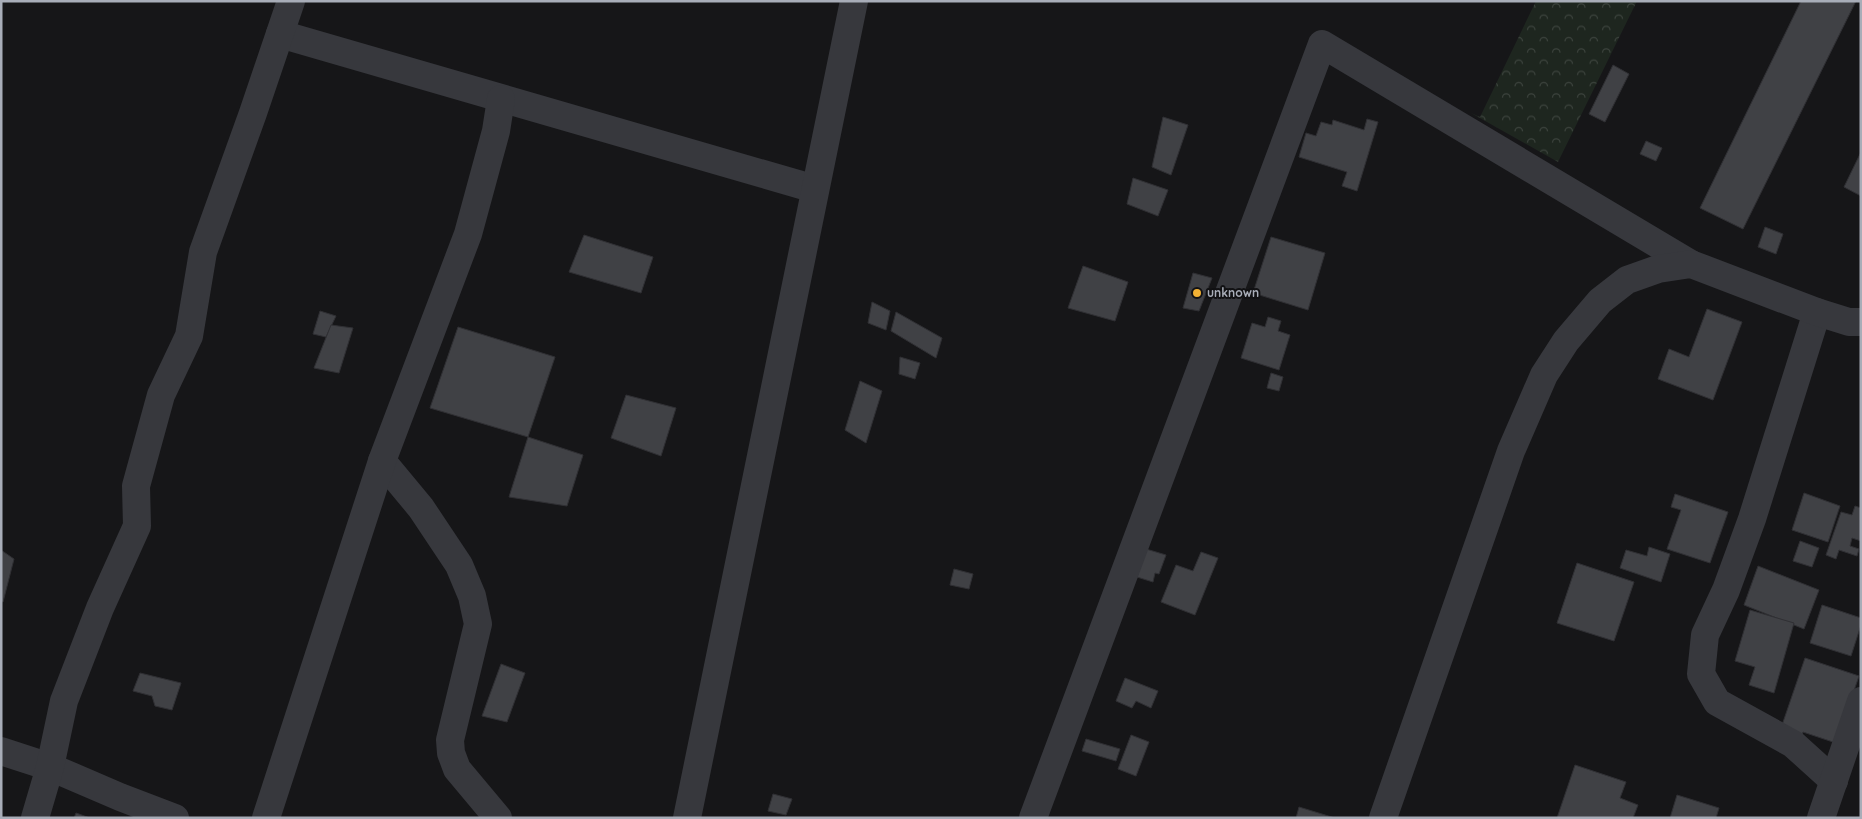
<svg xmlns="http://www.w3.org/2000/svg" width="1862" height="819" font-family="Quicksand,sans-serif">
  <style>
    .forest { fill: url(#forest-crowns) }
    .building { fill: #404145; stroke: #303034 }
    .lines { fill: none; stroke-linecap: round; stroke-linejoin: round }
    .minor { stroke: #37383d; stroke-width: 28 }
    .poi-dot { fill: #f2b134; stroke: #111113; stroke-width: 2 }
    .labels { text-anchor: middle; stroke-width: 4; stroke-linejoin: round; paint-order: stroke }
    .poi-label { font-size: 12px; font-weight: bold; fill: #a8adb8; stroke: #111113; text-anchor: start }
  </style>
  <defs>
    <pattern id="forest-crowns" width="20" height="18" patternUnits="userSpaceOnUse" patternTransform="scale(1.25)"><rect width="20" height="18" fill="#1e261f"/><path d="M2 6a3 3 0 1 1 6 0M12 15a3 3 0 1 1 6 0" fill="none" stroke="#3c433d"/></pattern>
  </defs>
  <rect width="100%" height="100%" fill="#161618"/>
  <polygon class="forest" points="1536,1 1637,1 1558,162 1471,113 1480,117"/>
  <g class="building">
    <polygon points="1801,1 1856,1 1743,229 1700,208"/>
    <polygon points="1613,65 1629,74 1605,122 1589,114"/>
    <polygon points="1163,117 1188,125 1171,175 1152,167"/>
    <polygon points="1367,119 1378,122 1357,191 1342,186 1347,172 1299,157 1306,133 1316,136 1321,122 1332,125 1333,120 1364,130"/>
    <polygon points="1646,141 1662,148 1656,161 1640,154"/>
    <polygon points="1861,152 1861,196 1844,187"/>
    <polygon points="1133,178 1168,190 1158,216 1127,204"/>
    <polygon points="1765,227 1783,234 1776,254 1758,247"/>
    <polygon points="584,235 653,257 641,293 569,272"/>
    <polygon points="1271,237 1325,253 1308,310 1253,293"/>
    <polygon points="1083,266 1128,282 1115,321 1068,308"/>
    <polygon points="1193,273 1212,278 1199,311 1183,308"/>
    <polygon points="872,302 890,311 886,330 868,323"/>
    <polygon points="1707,309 1742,322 1713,400 1658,379 1669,349 1689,357"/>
    <polygon points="320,311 336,316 326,337 313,334"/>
    <polygon points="896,312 942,338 936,358 891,331"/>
    <polygon points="1268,317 1281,321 1278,331 1290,335 1279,370 1241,358 1252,323 1265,327"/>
    <polygon points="331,325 353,328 339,373 314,368"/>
    <polygon points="458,327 555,357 528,437 430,408"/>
    <polygon points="900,357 920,363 915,379 899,374"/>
    <polygon points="1271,373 1283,377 1279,391 1267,388"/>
    <polygon points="860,381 882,391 866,443 845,430"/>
    <polygon points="626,395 676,408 661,456 611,438"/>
    <polygon points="528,437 583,455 567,506 509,497"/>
    <polygon points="1804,493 1840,506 1828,542 1792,530"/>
    <polygon points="1675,494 1728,512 1710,563 1667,549 1681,510 1671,507"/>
    <polygon points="1855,506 1861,508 1861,541 1852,538 1850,546 1859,549 1857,556 1839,550 1836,559 1826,555 1841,512 1852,515"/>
    <polygon points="1800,541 1819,548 1812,567 1793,561"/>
    <polygon points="1649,547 1670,554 1661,582 1620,568 1626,550 1647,556"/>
    <polygon points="1146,549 1166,555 1159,574 1155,573 1153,582 1137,577"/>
    <polygon points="1,550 14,559 3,602 1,601"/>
    <polygon points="1201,552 1218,558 1195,615 1161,602 1176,565 1193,571"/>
    <polygon points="1577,563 1634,582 1614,641 1557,623"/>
    <polygon points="1758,566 1819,590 1804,629 1744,605"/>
    <polygon points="954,569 973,574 969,589 950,585"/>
    <polygon points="1822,605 1861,618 1861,625 1851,656 1810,643"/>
    <polygon points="1750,610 1794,623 1774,693 1749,685 1755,667 1735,661"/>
    <polygon points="1805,658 1859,676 1836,743 1803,732 1801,738 1780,731"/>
    <polygon points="501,664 525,673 507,722 482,716"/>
    <polygon points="140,673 181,683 172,710 155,706 152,696 133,691"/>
    <polygon points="1125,678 1158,691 1151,708 1136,701 1132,708 1116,701"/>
    <polygon points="1131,735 1149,742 1136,776 1118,769"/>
    <polygon points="1086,739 1120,749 1116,761 1082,751"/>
    <polygon points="1575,765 1626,782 1620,798 1638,805 1633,818 1557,818"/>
    <polygon points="773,794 792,799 786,815 768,811"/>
    <polygon points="1677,795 1719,808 1716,818 1670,818"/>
    <polygon points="1299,807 1335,818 1296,818"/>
    <polygon points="76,813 90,818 74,818"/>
  </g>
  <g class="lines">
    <g class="minor">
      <polyline points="280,34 815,189"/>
      <polyline points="1817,312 1752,519 1726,590 1705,635 1701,674 1717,702 1793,744 1834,781"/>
      <polyline points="382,461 421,508 459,565 472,596 478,624 450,740 451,753 457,769 498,818"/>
      <polyline points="1,751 50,767 120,797 175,818"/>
      <polyline points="35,818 50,767 64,701 100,608 137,526 136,486 161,395 189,336 203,252 253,113 291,1"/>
      <polyline points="266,818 382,461 468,234 496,131 501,99"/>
      <polyline points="687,818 854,1"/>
      <polyline points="1033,818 1322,44 1691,264"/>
      <polyline points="1383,818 1511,451 1544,375 1566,341 1600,301 1627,280 1658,269 1691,264 1817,312 1849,322 1861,322"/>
      <polyline points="1821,818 1861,701"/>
    </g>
  </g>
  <circle class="poi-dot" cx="1197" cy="293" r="5"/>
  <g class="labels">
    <g class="poi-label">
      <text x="1207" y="297">unknown</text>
    </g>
  </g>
  <rect width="1862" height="819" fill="none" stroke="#a8adb8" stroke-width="5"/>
</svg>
